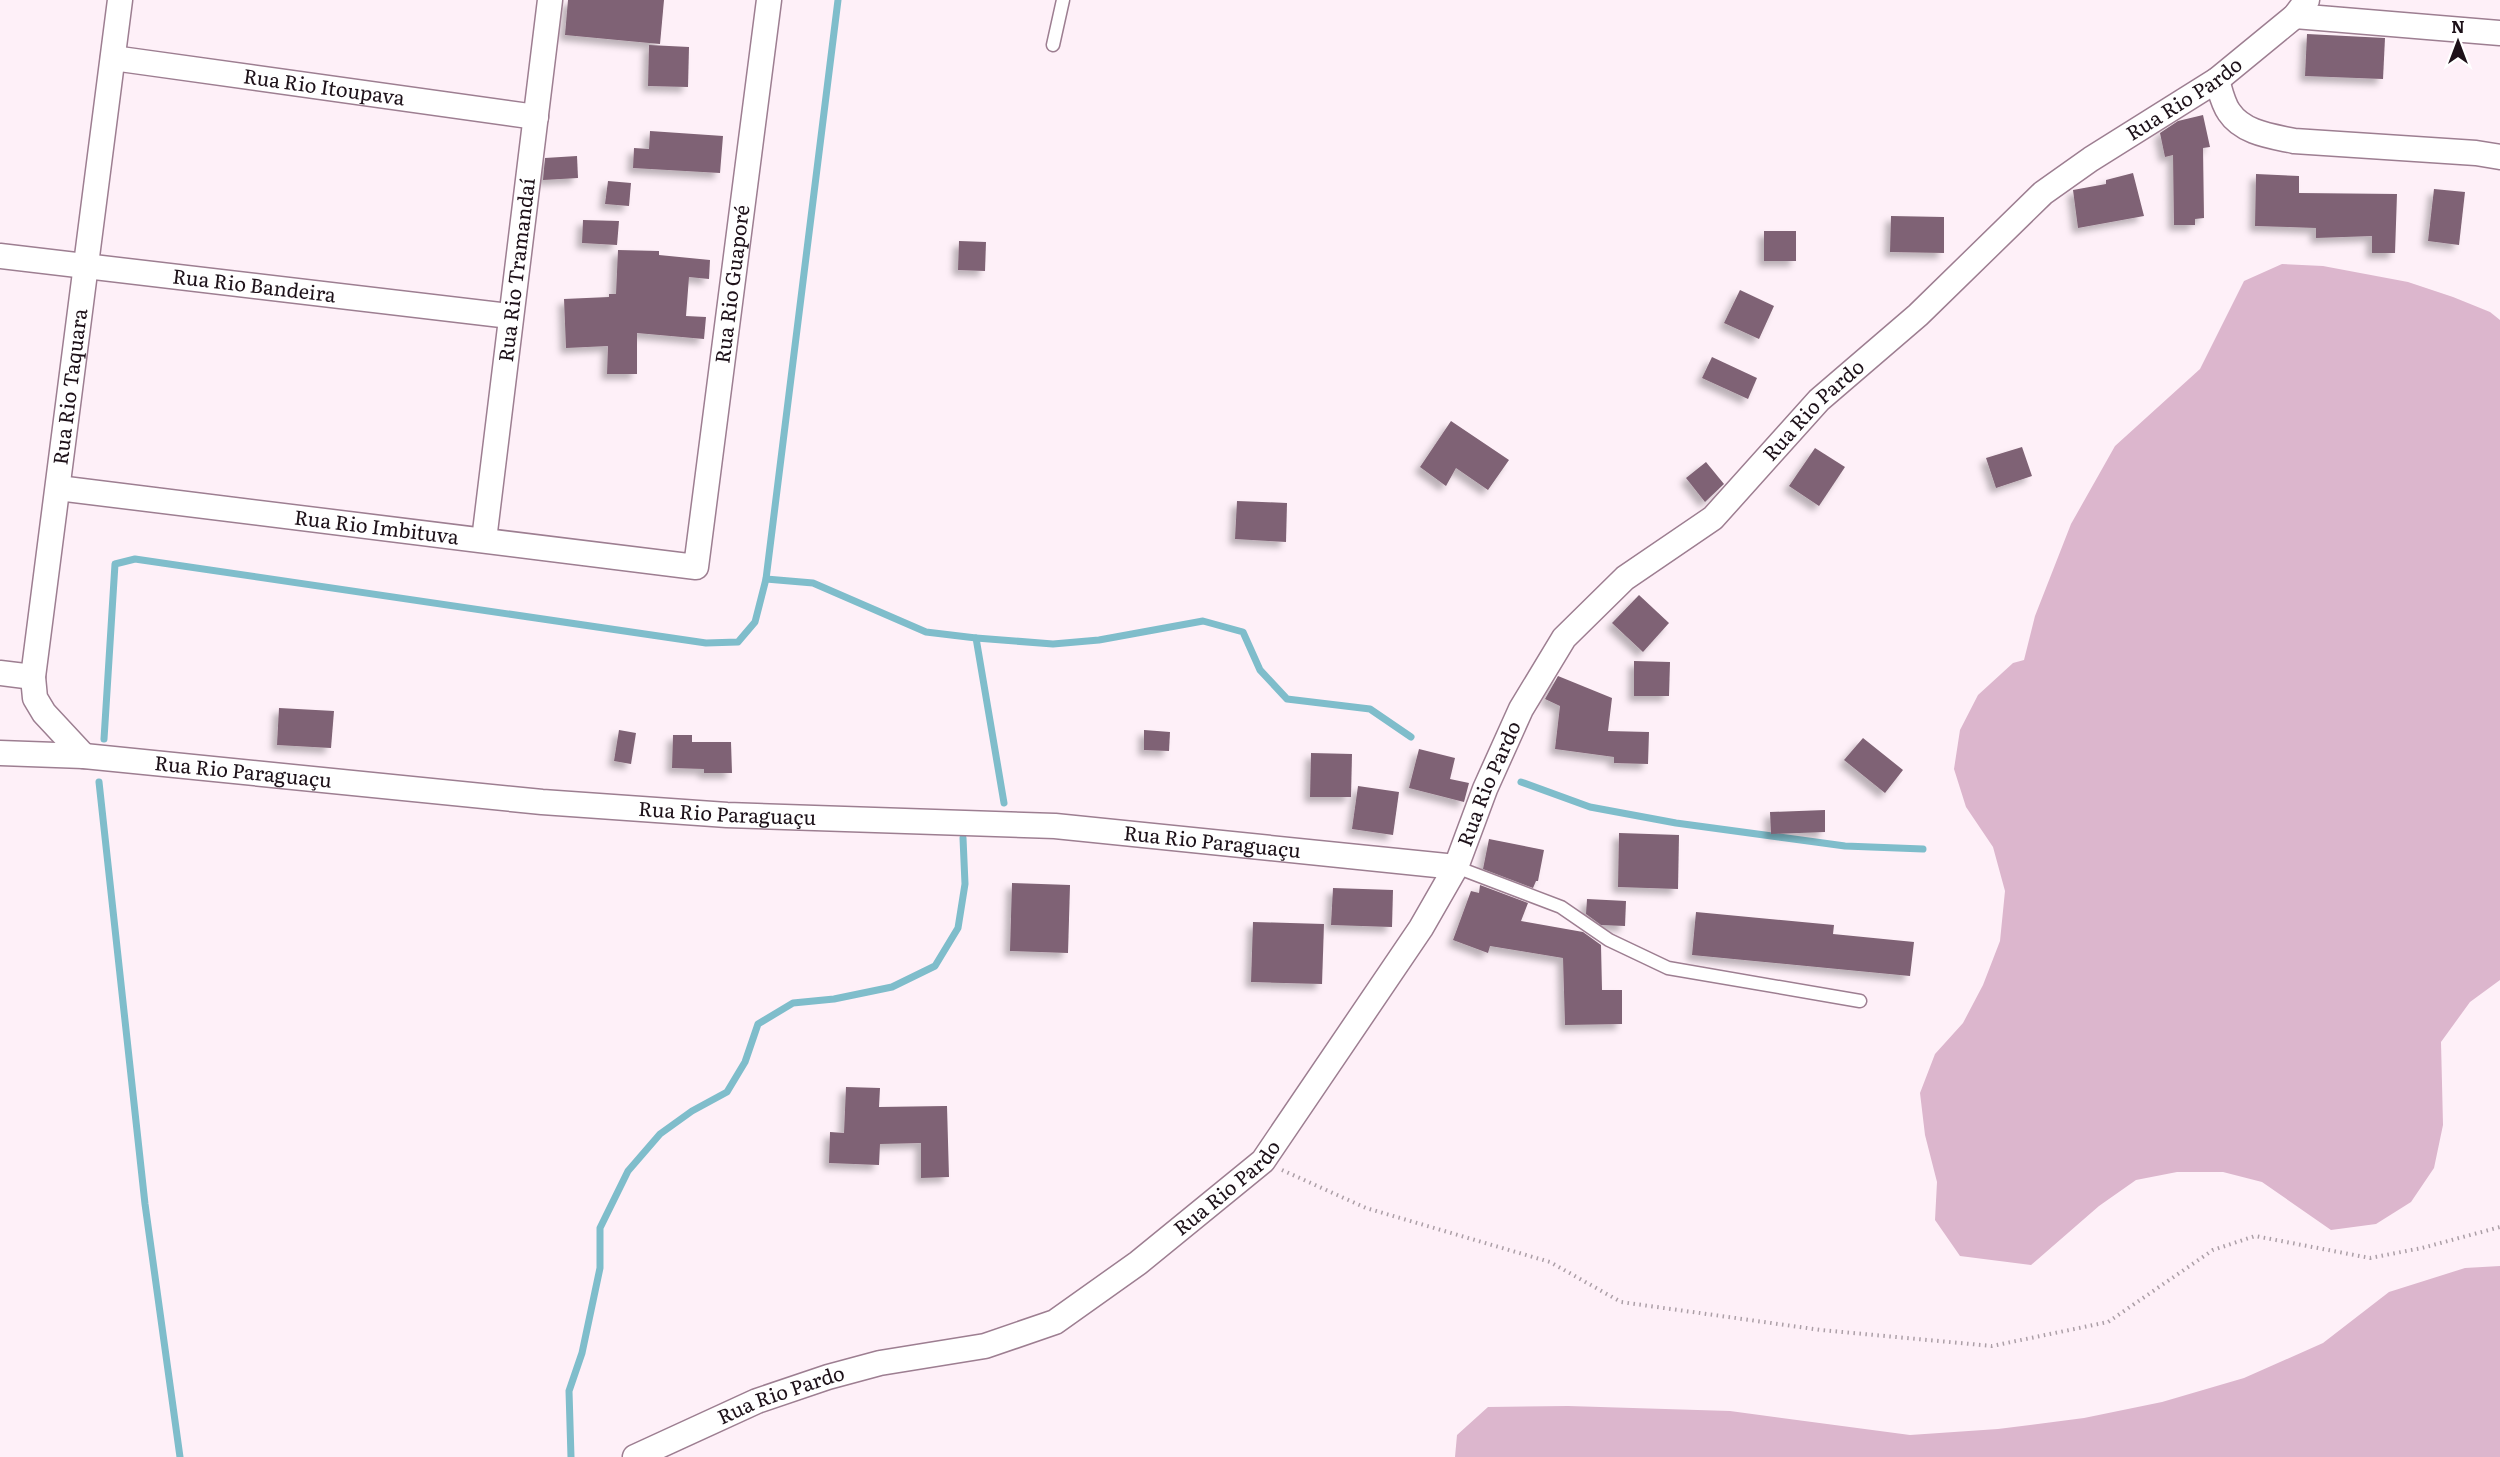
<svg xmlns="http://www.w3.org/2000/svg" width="2500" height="1457" font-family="Literata,serif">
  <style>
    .green { fill: #dcb6cd }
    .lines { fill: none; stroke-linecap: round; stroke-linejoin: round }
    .stream { stroke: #7fbdcb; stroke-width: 7 }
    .building { fill: #7f6274; filter: url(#shadow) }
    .lane-casing { stroke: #9d7e91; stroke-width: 15 }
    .street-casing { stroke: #9d7e91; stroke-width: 27 }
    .path { stroke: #ac9fa7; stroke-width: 4; stroke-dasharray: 1.5 4.5; stroke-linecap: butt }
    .lane { stroke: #fff; stroke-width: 12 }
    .street { stroke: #fff; stroke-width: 24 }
    .labels { text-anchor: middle; stroke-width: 4.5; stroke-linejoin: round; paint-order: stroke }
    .street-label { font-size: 20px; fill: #1d1119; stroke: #fff }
  </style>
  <defs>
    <filter id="shadow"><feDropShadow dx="-5.5" dy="5.5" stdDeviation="3" flood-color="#0004"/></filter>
  </defs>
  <rect width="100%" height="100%" fill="#fef0f8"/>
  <g class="green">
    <polygon points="2282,264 2323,266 2408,282 2453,297 2490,312 2500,320 2500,980 2470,1002 2441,1042 2443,1125 2434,1168 2411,1202 2376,1224 2331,1230 2262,1182 2223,1172 2177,1172 2136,1180 2099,1206 2031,1265 1960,1256 1935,1220 1937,1182 1925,1135 1920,1093 1935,1054 1963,1023 1983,985 2000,941 2005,891 1993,847 1966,807 1954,769 1960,730 1978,695 2013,663 2024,660 2035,616 2071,524 2115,446 2200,369 2244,281"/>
    <polygon points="2500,1266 2500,1457 1455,1457 1457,1435 1488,1407 1568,1406 1730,1411 1910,1435 1998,1429 2084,1418 2162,1402 2244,1378 2323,1343 2389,1292 2465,1268"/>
  </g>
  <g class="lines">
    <g class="stream">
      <polyline points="766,579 813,583 926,632 976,638 1004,803"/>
      <polyline points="976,638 1053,644 1099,640 1203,621 1243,632 1260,670 1287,699 1370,709 1411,737"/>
      <polyline points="104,739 115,564 135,559 706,643 738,642 755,622 766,579 838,0"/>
      <polyline points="99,782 145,1204 180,1457"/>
      <polyline points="1521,782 1590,807 1676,823 1845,846 1923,849"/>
      <polyline points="571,1457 569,1391 582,1353 600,1268 600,1228 628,1171 660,1134 692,1111 727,1092 745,1062 758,1024 793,1003 834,999 892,987 935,966 958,928 965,884 963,838"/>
    </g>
  </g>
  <g class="building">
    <polygon points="568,0 664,0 660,44 565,35"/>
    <polygon points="2307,34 2385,38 2383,79 2305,76"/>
    <polygon points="649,45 689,47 688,87 648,86"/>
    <polygon points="2203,115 2210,147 2203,148 2204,218 2195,219 2195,225 2174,225 2173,155 2165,157 2160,133 2178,121"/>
    <polygon points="650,131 723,136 720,173 633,168 634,148 649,149"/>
    <polygon points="577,156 578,178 543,180 545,158"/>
    <polygon points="2133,173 2144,216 2078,228 2073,190 2106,184 2106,180"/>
    <polygon points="2256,174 2299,176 2299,193 2397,194 2395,253 2372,253 2372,236 2316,238 2316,228 2255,226"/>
    <polygon points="608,181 631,183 629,206 605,204"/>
    <polygon points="2434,189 2465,192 2459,245 2428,241"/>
    <polygon points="1891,216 1944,217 1944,253 1890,252"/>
    <polygon points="583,220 619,221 617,245 582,243"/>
    <rect x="1764" y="231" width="32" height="30"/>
    <polygon points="959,241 986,242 985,271 958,270"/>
    <polygon points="618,250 659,251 659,255 710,260 709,279 689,277 686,316 706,317 704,339 637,333 637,374 607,374 608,346 566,348 564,299 609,297 609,294 616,294"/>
    <polygon points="1740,290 1774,306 1759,339 1724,323"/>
    <polygon points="1712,357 1757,378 1748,399 1702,378"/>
    <polygon points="1451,421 1509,460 1488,490 1456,468 1446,486 1420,467"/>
    <polygon points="2022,447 2032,476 1996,488 1986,458"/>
    <polygon points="1815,448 1845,467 1819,506 1789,486"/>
    <polygon points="1706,462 1724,484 1705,502 1686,478"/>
    <polygon points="1237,501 1287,503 1286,542 1235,539"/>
    <polygon points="1639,595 1669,623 1643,652 1612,623"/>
    <polygon points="1634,661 1670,662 1669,696 1634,696"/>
    <polygon points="1558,676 1612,698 1608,731 1649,732 1648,764 1614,763 1614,757 1555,749 1560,706 1545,699"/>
    <polygon points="279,708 334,711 331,748 277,745"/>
    <polygon points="619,730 636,733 631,764 614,761"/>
    <polygon points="1144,730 1170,732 1169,751 1144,750"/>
    <polygon points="673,735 692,735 692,742 731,742 732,773 704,773 704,769 672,768"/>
    <polygon points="1863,738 1903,770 1885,793 1844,760"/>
    <polygon points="1419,749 1455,758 1450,779 1469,783 1464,802 1409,788"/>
    <polygon points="1311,753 1352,754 1351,797 1310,797"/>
    <polygon points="1358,786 1399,792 1393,835 1352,829"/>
    <polygon points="1825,810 1825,832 1771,834 1770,812"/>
    <polygon points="1619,833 1679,835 1678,889 1618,887"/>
    <polygon points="1489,839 1544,850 1538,881 1536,881 1533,888 1483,869"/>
    <polygon points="1012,883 1070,885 1068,953 1010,951"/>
    <polygon points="1480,885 1528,903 1521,921 1583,932 1601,945 1602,990 1622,990 1622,1024 1565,1025 1563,958 1490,946 1488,953 1453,940 1471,891 1479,893"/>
    <polygon points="1333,888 1393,890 1392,927 1331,925"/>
    <polygon points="1587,899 1626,901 1625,926 1601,925 1586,914"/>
    <polygon points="1696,912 1834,925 1833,934 1914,942 1910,976 1692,955"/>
    <polygon points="1253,922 1324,924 1322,984 1251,982"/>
    <polygon points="846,1087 880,1088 879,1107 947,1106 949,1177 921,1178 921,1143 880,1144 879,1165 829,1163 830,1132 844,1133"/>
  </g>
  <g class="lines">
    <g class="lane-casing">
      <g id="lane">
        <polyline points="1053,45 1063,0"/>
        <polyline points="1456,867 1561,907 1609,940 1668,968 1860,1001"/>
      </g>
    </g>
    <g class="street-casing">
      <g id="street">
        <polyline points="2295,16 2500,33"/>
        <path id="s1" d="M113,58L536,117"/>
        <path d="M2217,80C2220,90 2223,104 2229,112C2243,133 2271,136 2294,141L2476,153L2500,157"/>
        <path id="s2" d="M0,256L510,316"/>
        <path id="s3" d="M58,488L696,567L769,0"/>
        <path id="s4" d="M484,540L550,0"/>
        <polyline points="0,673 33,677"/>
        <path id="s5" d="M0,753L84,756L542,802L727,815L1055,826L1456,867"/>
        <path id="s6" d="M84,756L44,713L35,698L33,677L120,0"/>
        <path id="s7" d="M635,1457L757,1401L828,1377L880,1363L985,1346L1055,1322L1138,1263L1263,1161L1421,928L1456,867L1485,789L1521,709L1564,638L1625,578L1713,518L1819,400L1918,315L2043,193L2091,159L2217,80L2295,16L2307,0"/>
      </g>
    </g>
    <polyline class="path" points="1282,1170 1366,1208 1550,1262 1621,1302 1821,1330 1992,1346 2108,1322 2213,1250 2255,1236 2370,1258 2422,1248 2500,1227"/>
    <use href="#lane" class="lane"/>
    <use href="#street" class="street"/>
  </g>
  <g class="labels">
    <g class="street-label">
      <text dy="7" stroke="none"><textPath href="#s1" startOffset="213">Rua Rio Itoupava</textPath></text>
      <text dy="7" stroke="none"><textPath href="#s7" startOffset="2138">Rua Rio Pardo</textPath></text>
      <text dy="7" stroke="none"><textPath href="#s4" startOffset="272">Rua Rio Tramandaí</textPath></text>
      <text dy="7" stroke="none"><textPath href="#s3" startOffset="928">Rua Rio Guaporé</textPath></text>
      <text dy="7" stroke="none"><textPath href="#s2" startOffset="256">Rua Rio Bandeira</textPath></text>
      <text dy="7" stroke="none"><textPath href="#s6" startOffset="390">Rua Rio Taquara</textPath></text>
      <text dy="7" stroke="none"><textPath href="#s7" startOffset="1652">Rua Rio Pardo</textPath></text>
      <text dy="7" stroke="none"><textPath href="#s3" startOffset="321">Rua Rio Imbituva</textPath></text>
      <text dy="7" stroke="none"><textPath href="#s5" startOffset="244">Rua Rio Paraguaçu</textPath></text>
      <text dy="7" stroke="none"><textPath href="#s7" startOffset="1148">Rua Rio Pardo</textPath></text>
      <text dy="7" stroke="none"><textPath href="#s5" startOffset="730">Rua Rio Paraguaçu</textPath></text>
      <text dy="7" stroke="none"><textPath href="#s5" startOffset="1216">Rua Rio Paraguaçu</textPath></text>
      <text dy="7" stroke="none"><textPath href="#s7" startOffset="662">Rua Rio Pardo</textPath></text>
      <text dy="7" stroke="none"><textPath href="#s7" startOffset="159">Rua Rio Pardo</textPath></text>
    </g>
  </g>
  <g transform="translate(2458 42)" stroke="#ffffff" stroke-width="4.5" paint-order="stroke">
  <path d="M0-4.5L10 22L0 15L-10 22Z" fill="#1d1119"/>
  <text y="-9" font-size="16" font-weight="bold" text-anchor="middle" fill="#1d1119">N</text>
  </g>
</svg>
